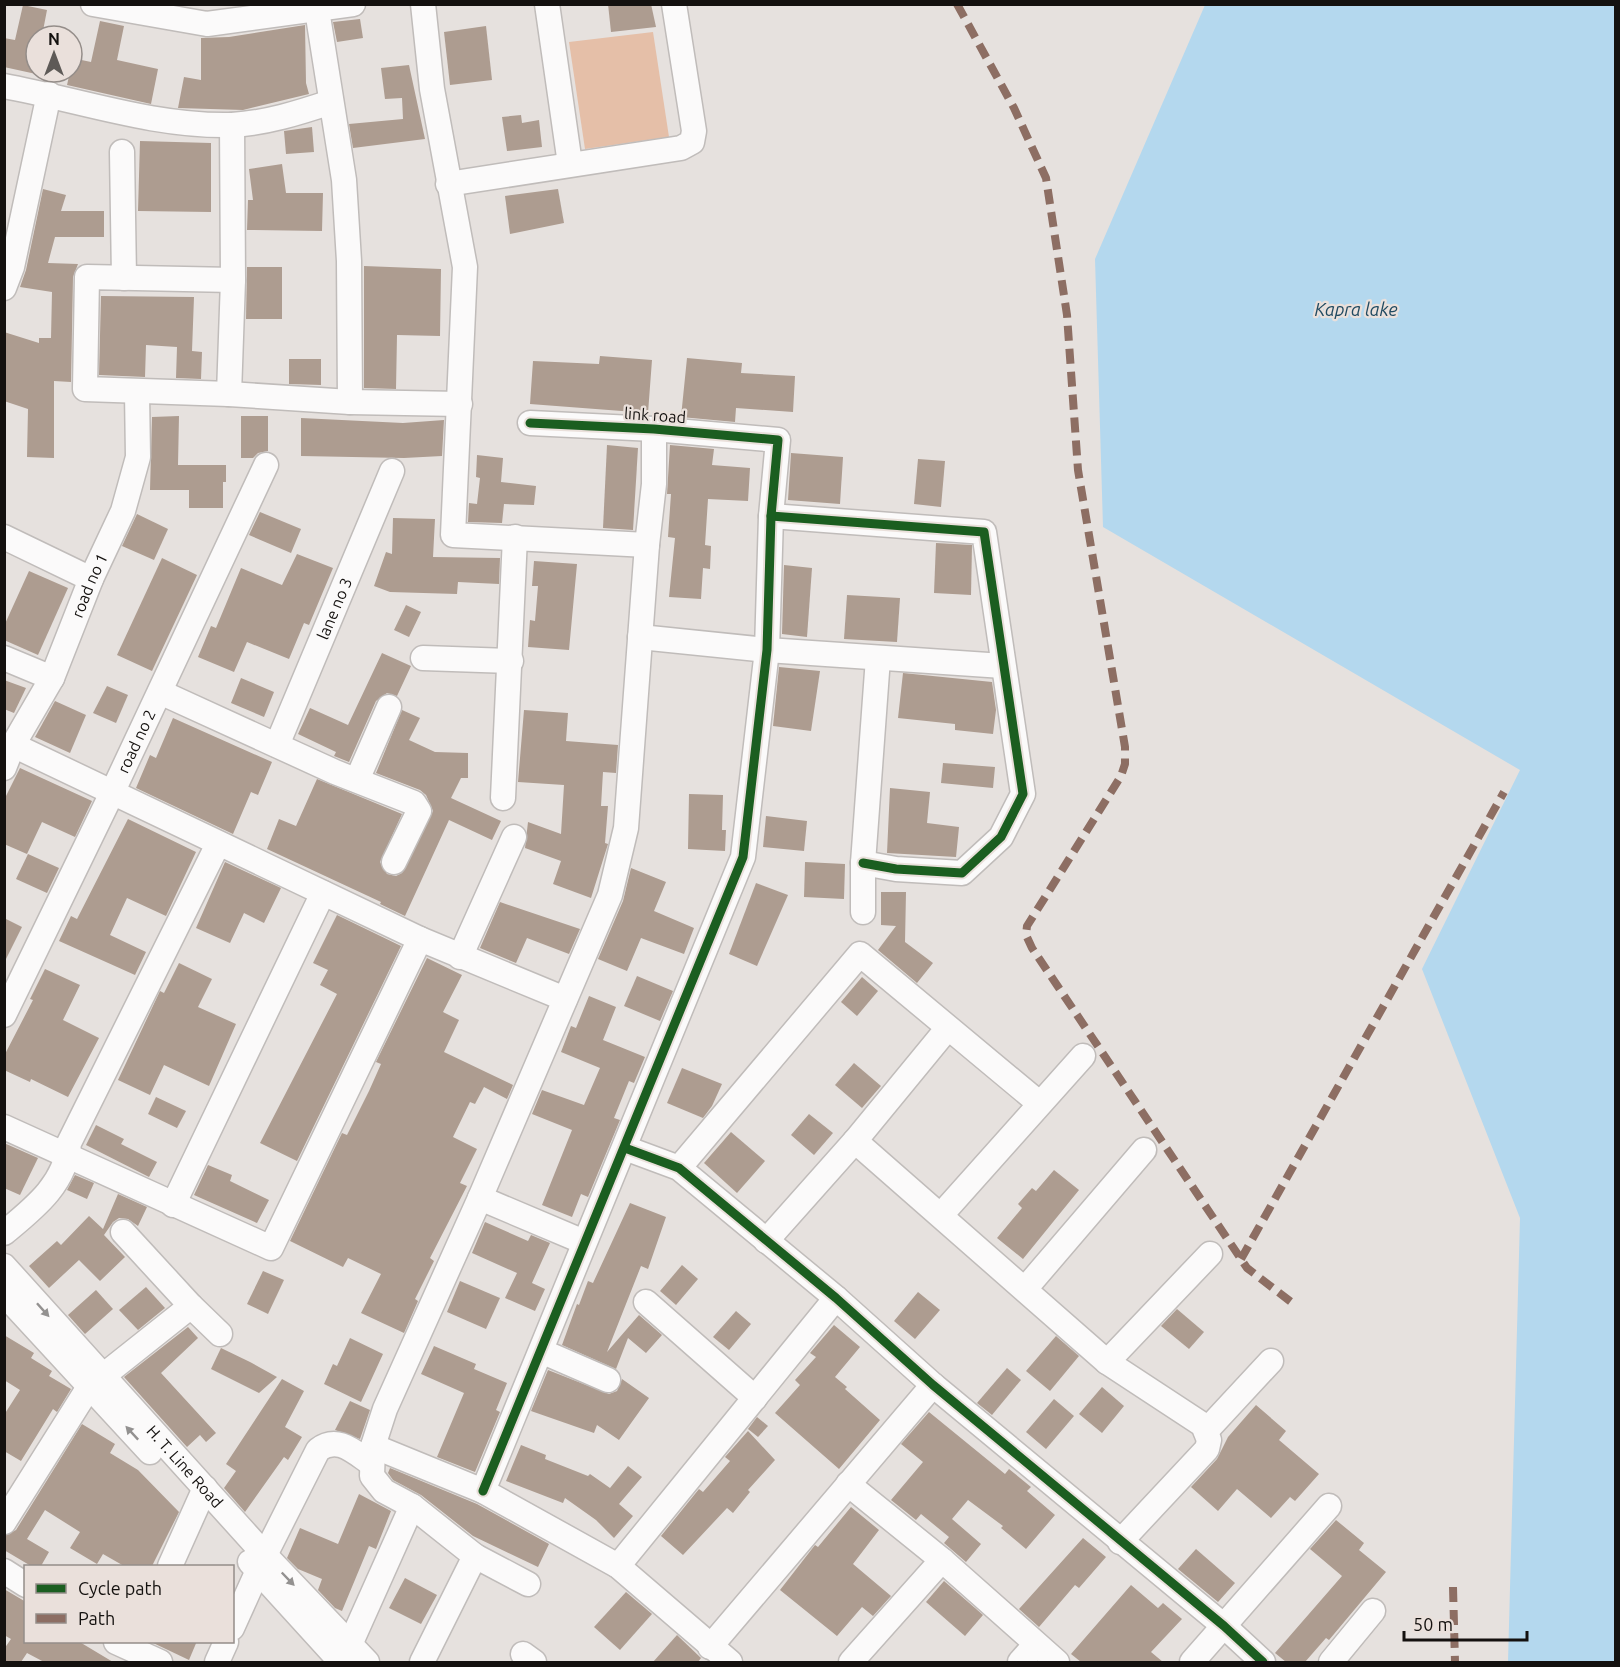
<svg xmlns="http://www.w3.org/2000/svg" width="1620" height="1667" font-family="Ubuntu,sans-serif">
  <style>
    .green { fill: #e5bfa8 }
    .water { fill: #b4d8ee }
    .building { fill: #ad9c90 }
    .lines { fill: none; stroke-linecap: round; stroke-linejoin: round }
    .minor-casing { stroke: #c0bcba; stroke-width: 27 }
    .minor { stroke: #fbfafa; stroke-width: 24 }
    .quiet { stroke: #8d6e63; stroke-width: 8; stroke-dasharray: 15 8; stroke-linecap: butt }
    .cycleway-casing { stroke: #eae0db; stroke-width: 13 }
    .cycleway { stroke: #1b5e20; stroke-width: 9 }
    .oneway { fill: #939190 }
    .labels { text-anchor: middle; stroke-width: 4.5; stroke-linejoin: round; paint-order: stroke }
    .street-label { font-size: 16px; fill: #14110f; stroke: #eae0db }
    .water-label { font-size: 18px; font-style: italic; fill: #214a61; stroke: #eae0db }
  </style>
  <rect width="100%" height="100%" fill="#e6e1de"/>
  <polygon class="green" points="653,32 669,137 585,149 569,42"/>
  <polygon class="water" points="1205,5 1615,5 1615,1662 1508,1662 1520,1218 1422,969 1520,770 1103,527 1095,259"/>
  <g class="building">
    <polygon points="608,4 651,4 656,27 611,32"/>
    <polygon points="23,5 47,10 42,36 36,36 36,74 4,67 4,38 15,40"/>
    <polygon points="360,19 363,38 337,42 333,22"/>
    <polygon points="100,21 124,26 117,60 158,69 151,104 67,85 70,72 72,72 72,58 91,62"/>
    <polygon points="305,25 306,83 309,94 243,110 178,108 184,77 201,80 201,38 229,37"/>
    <polygon points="486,26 492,80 450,85 444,32"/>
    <polygon points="409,65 425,139 353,148 349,124 403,119 402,98 385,99 381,68"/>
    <polygon points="521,115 522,123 539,120 542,147 507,151 502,117"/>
    <polygon points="312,127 314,152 286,154 284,131"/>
    <polygon points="140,141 211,143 211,212 138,211"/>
    <polygon points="282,164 286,193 323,193 322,231 247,230 248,200 253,200 249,169"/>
    <polygon points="43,189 66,195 61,211 104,211 104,237 55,237 48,263 78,264 73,277 71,382 54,381 54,458 27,457 28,409 4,401 4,332 39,343 39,338 51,338 52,292 20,287 26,270"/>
    <polygon points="558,189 564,223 510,234 505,196"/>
    <polygon points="364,266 441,269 440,336 397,335 396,389 364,388"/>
    <polygon points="247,267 282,267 282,319 246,319"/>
    <polygon points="101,296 194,297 192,351 202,352 201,379 176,378 177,347 146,345 145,377 99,375"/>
    <polygon points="600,356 652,360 648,413 530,404 533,361 599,364"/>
    <polygon points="687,358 742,363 741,373 795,376 793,412 736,408 735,422 681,417"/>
    <polygon points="289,359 321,359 321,385 289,384"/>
    <polygon points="179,416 178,465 226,465 226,482 223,482 223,508 189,508 189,490 150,490 152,417"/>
    <polygon points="241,416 268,416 268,451 258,453 253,458 241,458"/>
    <polygon points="301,418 403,423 444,420 442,456 404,458 301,456"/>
    <polygon points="607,445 638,448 633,530 603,528"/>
    <polygon points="670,445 714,449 712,465 750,468 748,501 708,499 705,545 711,546 710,569 703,568 701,599 669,597 675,538 668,537 671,494 667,494"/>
    <polygon points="791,453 843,457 840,504 788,500"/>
    <polygon points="477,455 503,458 501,482 536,486 534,505 504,504 502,523 468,522 469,503 477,504 480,478 476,477"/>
    <polygon points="918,459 945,461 941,507 914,504"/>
    <polygon points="260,512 301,529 291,553 249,535"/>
    <polygon points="137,514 168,529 154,560 122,546"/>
    <polygon points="393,518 435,519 433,557 500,558 499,584 458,582 457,594 390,592 374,586 386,552 392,554"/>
    <polygon points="936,543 972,545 971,595 934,593"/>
    <polygon points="297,554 333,568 309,625 304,623 289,659 247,642 234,672 198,657 211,626 216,628 241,568 282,585"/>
    <polygon points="162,558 197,575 152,671 117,655"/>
    <polygon points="534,561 577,564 569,650 528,647 530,620 535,621 538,586 532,586"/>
    <polygon points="784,565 812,568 807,637 782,634"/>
    <polygon points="29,571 68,588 38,655 4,640 4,626"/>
    <polygon points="847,595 900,598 897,642 844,639"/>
    <polygon points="406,605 421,612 409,637 394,630"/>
    <polygon points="382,653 411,666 397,696 387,693 376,701 349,762 334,756 336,752 298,734 310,708 348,725"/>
    <polygon points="779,667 820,671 811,731 773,726"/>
    <polygon points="903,673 992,682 996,710 993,734 955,730 955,724 898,718"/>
    <polygon points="241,678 274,692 264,717 231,703"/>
    <polygon points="4,680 26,688 14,713 4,709"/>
    <polygon points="107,686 128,695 116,723 93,713"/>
    <polygon points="55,701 86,715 70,753 35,737"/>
    <polygon points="402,710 420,718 409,740 435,752 468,753 468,778 461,778 451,798 501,821 492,840 449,820 405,916 380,904 381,902 267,849 279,819 296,826 317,779 402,814 380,862 387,874 396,876 402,873 433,811 426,795 420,790 376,773"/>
    <polygon points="524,710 568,713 566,741 618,745 616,773 603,772 601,806 608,806 605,843 608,844 591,898 553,884 561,861 525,848 528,822 561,834 564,785 518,782"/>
    <polygon points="173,718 272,762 258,795 251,792 233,834 136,788 150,755 156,758"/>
    <polygon points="943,763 995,767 993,788 941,783"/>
    <polygon points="20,768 92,801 75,837 42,822 27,854 4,844 4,800"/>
    <polygon points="890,788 930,792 927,823 959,827 956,857 887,853"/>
    <polygon points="689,794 723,795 722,830 726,830 725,851 688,849"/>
    <polygon points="766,816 807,821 804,851 763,847"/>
    <polygon points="128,819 196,852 166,916 127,898 110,935 146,952 135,975 59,941 71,916 77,919"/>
    <polygon points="28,854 59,868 47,893 16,879"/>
    <polygon points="225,862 281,888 264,923 244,913 230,943 196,928"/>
    <polygon points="805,862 845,864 844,899 804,897"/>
    <polygon points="631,868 666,882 654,911 694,928 684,954 641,938 627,971 598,959 623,901"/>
    <polygon points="756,883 788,895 757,966 729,954"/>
    <polygon points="881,892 906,892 905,942 933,963 917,983 878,950 896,926 881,925"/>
    <polygon points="500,902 580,929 569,954 527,938 516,963 480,948"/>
    <polygon points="337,915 401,946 297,1161 260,1143 337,994 320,985 328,970 313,963"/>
    <polygon points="4,918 22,927 4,963"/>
    <polygon points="427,958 462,975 443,1012 459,1020 444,1052 513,1085 507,1099 484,1087 475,1104 470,1102 453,1137 477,1149 460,1183 467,1186 430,1258 434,1261 415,1299 418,1301 404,1333 361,1313 381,1274 348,1258 343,1267 290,1241 342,1133 347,1135 369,1091 381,1064 376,1062"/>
    <polygon points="179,963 212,979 198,1007 236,1024 209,1086 164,1065 150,1095 118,1080 160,991 164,993"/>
    <polygon points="45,969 80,985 63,1020 99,1038 68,1097 31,1079 30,1082 4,1070 4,1056 33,1000 30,999"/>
    <polygon points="637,976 673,991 660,1021 624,1006"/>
    <polygon points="862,977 878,991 857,1016 841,1002"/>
    <polygon points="589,996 616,1007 603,1040 645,1057 634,1083 629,1081 614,1118 620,1120 588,1197 581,1194 572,1217 542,1205 572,1130 532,1114 542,1090 584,1105 600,1068 561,1052 571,1026 576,1028"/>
    <polygon points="854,1063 881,1086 862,1108 835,1085"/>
    <polygon points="682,1068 722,1084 712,1106 703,1118 667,1103"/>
    <polygon points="156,1097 186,1111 177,1128 148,1114"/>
    <polygon points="809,1114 833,1133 814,1155 791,1135"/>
    <polygon points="96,1125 124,1139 121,1144 157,1162 149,1177 86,1145"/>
    <polygon points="731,1132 765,1161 737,1193 704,1163"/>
    <polygon points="4,1143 38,1158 20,1195 4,1188"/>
    <polygon points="208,1165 232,1175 230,1181 269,1200 257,1223 194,1195"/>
    <polygon points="1054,1170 1079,1190 1023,1259 997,1238 1022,1208 1018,1204 1032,1188 1036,1191"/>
    <polygon points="75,1175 94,1183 87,1199 67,1190"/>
    <polygon points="118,1194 147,1207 138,1226 128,1219 119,1218 113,1222 104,1235 125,1257 100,1281 79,1260 49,1288 29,1266 57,1241 61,1245 89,1216 103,1229"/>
    <polygon points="630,1203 666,1217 648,1269 641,1266 607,1352 639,1315 662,1335 646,1353 628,1338 616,1369 562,1345 577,1304 579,1305 588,1281 593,1283"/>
    <polygon points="485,1222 528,1241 531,1235 550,1243 532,1283 545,1289 535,1311 505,1298 517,1273 472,1253"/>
    <polygon points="682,1265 698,1279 676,1305 660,1291"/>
    <polygon points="263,1271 284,1280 268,1314 247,1304"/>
    <polygon points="460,1281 500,1298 486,1329 447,1312"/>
    <polygon points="146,1287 165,1308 138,1330 119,1310"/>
    <polygon points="96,1290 113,1309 85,1334 68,1315"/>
    <polygon points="918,1292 940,1310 915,1339 894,1321"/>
    <polygon points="1177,1309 1204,1332 1189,1349 1161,1326"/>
    <polygon points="736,1311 751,1324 729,1350 713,1337"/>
    <polygon points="834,1325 860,1347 835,1377 847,1387 845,1389 880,1420 839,1469 775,1413 800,1385 795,1380 816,1357 810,1353"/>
    <polygon points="188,1327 198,1338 161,1373 216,1433 206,1442 200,1435 187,1447 124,1377"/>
    <polygon points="4,1335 34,1353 31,1358 52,1371 49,1376 71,1389 57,1412 53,1409 21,1461 4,1451 4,1415 20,1390 4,1380"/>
    <polygon points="1056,1336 1079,1356 1050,1391 1026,1371"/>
    <polygon points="350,1338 383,1354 361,1402 324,1384 333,1364 337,1366"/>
    <polygon points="434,1346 476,1364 474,1369 507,1383 496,1410 500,1412 475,1472 437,1457 464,1393 421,1374"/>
    <polygon points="221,1348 250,1362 277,1377 259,1393 211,1369"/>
    <polygon points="1007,1368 1021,1380 992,1415 977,1403"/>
    <polygon points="548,1370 609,1394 617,1391 622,1379 649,1398 619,1440 597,1425 594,1433 531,1411"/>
    <polygon points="282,1379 304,1391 285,1427 302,1437 288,1460 284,1457 245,1512 224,1488 236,1471 226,1464"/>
    <polygon points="1102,1387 1124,1406 1102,1433 1079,1414"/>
    <polygon points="1054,1399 1074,1416 1046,1449 1026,1432"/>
    <polygon points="350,1401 370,1410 360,1439 335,1430"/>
    <polygon points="1256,1405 1286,1431 1279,1440 1319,1474 1295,1501 1290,1497 1271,1518 1237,1489 1218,1511 1191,1487 1217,1459 1228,1437"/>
    <polygon points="929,1412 1005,1474 1009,1469 1031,1487 1027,1491 1055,1515 1026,1549 1001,1528 1003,1526 968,1500 952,1519 981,1544 966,1562 944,1543 949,1537 921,1514 916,1520 891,1500 923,1462 901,1444"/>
    <polygon points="757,1417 768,1426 758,1437 748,1429"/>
    <polygon points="82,1424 115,1444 110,1453 138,1470 179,1512 152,1566 124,1566 103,1554 97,1564 70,1548 80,1532 45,1510 27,1539 49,1552 41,1566 31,1566 4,1550 4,1536 16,1530"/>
    <polygon points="748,1431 775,1460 748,1490 750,1492 733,1513 727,1508 683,1555 661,1536 699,1489 703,1492 730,1461 725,1457"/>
    <polygon points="521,1445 546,1455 545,1459 588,1476 590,1474 610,1488 628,1466 642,1477 619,1504 633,1516 614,1538 596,1520 565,1498 563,1503 506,1481"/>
    <polygon points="390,1468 477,1504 549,1544 538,1567 473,1536 421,1495 393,1480 388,1473"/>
    <polygon points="359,1494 391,1511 376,1549 369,1546 342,1611 335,1608 318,1590 322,1579 298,1569 287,1558 300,1528 338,1544"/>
    <polygon points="851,1507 879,1530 853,1564 891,1596 873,1616 862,1607 837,1636 780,1590 815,1545 818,1547"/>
    <polygon points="1336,1520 1364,1543 1359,1550 1386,1572 1329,1640 1326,1638 1305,1662 1286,1662 1275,1653 1342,1576 1310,1549"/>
    <polygon points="1083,1538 1106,1557 1079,1588 1075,1585 1039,1627 1019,1609"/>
    <polygon points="1196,1549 1235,1583 1218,1602 1178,1569"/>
    <polygon points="405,1578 437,1595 421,1624 389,1608"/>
    <polygon points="944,1581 983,1615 965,1636 926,1602"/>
    <polygon points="1131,1585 1158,1608 1163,1603 1182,1619 1151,1652 1163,1662 1081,1662 1071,1654"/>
    <polygon points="4,1589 26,1602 26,1641 78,1641 113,1662 44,1662 27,1653 21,1662 4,1662 4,1649 11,1639 4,1635"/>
    <polygon points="626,1592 652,1614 620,1650 594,1627"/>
    <polygon points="677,1635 701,1658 698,1662 653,1662"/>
    <polygon points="149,1641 197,1641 189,1660"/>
  </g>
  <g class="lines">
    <g class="minor-casing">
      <g id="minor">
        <polyline points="93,4 207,24 353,4"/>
        <polyline points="423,4 432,89 465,267 453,535 647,545"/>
        <polyline points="547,4 570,164"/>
        <polyline points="317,10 344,180 349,261 350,402"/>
        <path d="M4,86C79,100 155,127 232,125C266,123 298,113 331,102"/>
        <polyline points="122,152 124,278"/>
        <polyline points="448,184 681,148 692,142 694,131 674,4"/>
        <polyline points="233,280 87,277 85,389 229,394 350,402 460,404"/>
        <polyline points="4,288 12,267 49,94"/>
        <polyline points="229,394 233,280 232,125"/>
        <polyline points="771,516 984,532 1023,794 1001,837 962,873 896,869 863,863"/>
        <polyline points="4,537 91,579"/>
        <polyline points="640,637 767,650 1003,666"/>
        <polyline points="4,658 52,678"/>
        <polyline points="423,658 511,661"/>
        <polyline points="160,692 335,772 414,803 419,811 394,862"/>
        <polyline points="13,745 420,939 565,999"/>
        <path id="s1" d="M277,745L392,471"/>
        <path id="s2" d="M4,768L13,745L52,678L91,579L123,511L138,457L137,393"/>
        <polyline points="357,780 389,707"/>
        <polyline points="503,798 515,537"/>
        <polyline points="863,912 863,863 878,658"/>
        <polyline points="460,957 514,837"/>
        <path id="s3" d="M4,1015L112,793L266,465"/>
        <polyline points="4,1127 271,1248 420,939"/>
        <polyline points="855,1141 1107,1362 1203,1425 1209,1440 1207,1449 1120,1542"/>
        <polyline points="625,1148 679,1168 836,1298 933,1385 1224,1626 1263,1662"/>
        <polyline points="679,1168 860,954 1039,1103"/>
        <polyline points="480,1198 584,1242"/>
        <polyline points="173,1205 323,893"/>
        <polyline points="941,1215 1083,1056"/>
        <polyline points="123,1232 191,1306"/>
        <path d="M4,1233C33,1209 66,1184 69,1143L218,844"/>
        <polyline points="766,1241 855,1141 947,1029"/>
        <path id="s4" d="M4,1266L265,1555L367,1662"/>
        <polyline points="1025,1289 1144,1150"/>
        <polyline points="4,1294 150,1452"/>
        <polyline points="646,1302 755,1398"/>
        <polyline points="541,1351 608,1380"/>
        <polyline points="1107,1362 1210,1254"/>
        <polyline points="1206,1431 1271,1361"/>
        <polyline points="373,1446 483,1491 618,1566 730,1662"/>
        <polyline points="848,1484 942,1560 1057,1662"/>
        <polyline points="483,1491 743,857 767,650 771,516 778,440 654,429 530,423"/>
        <polyline points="4,1522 89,1387 191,1306 220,1334"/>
        <polyline points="250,1562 341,1662"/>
        <polyline points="170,1566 205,1488"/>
        <polyline points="618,1566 836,1298"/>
        <polyline points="4,1571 26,1585"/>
        <polyline points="528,1584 475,1556 412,1506 384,1491 372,1476 373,1446 385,1409 480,1198 610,895 626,828 647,545 654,484 654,429"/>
        <path d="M232,1628L265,1555L318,1450C338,1435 354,1452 372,1464"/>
        <polyline points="116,1642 160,1662"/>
        <polyline points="710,1647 933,1385"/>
        <polyline points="523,1654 534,1662"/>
        <polyline points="344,1658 412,1506"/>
        <polyline points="217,1662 226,1642"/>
        <polyline points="422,1662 475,1556"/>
        <polyline points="851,1662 942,1560"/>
        <polyline points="1020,1662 1035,1645"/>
        <polyline points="1192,1662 1329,1506"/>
        <polyline points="1331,1662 1373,1611"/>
      </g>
    </g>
    <use href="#minor" class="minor"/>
    <g class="quiet">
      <polyline points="957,4 1014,108 1046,178 1067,315 1078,470 1125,747 1125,764 1121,776 1027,926 1026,935 1032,948 1247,1268 1295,1305"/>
      <polyline points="1241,1259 1504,792"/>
      <polyline points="1453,1587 1455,1662"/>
    </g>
    <g class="cycleway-casing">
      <g id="cycleway">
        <polyline points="771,516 984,532 1023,794 1001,837 962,873 896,869 863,863"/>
        <polyline points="625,1148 679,1168 836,1298 933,1385 1224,1626 1263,1662"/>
        <polyline points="483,1491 743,857 767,650 771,516 778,440 654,429 530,423"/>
      </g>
    </g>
    <use href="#cycleway" class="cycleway"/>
  </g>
  <defs><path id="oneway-solid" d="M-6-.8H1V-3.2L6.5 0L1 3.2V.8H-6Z" transform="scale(1.5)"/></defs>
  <g class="oneway">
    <use href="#oneway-solid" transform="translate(43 1310) rotate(48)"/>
    <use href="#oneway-solid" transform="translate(132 1433) rotate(-133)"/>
    <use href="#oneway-solid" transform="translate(288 1579) rotate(46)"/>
  </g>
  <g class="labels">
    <g class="street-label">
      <text transform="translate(655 415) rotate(4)" y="6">link road</text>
      <text dy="6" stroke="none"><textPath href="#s2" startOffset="202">road no 1</textPath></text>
      <text dy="6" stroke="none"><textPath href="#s1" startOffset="148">lane no 3</textPath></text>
      <text dy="6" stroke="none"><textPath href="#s3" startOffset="304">road no 2</textPath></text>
      <text dy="6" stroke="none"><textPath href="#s4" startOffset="270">H. T. Line Road</textPath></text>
    </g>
    <g class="water-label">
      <text x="1356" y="316">Kapra lake</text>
    </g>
  </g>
  <rect width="1620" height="1667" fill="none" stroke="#14110f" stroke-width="12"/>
  <rect x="24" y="1565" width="210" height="78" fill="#eae0db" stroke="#948d89" stroke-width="1.5"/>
  <rect x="36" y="1584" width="30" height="9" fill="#1b5e20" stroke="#948d89" stroke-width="1.5"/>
  <text x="78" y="1595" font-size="18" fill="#14110f">Cycle path</text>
  <rect x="36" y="1614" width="30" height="9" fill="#8d6e63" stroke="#948d89" stroke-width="1.5"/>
  <text x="78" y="1625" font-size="18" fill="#14110f">Path</text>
  <g transform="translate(54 54)"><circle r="28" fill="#eae0db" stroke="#948d89" stroke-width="1.5"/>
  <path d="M0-4.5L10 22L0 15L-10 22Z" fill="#5e5a57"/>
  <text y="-9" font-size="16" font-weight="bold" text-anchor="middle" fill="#14110f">N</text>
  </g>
  <path d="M1404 1631v9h123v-9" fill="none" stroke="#14110f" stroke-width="3"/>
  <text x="1413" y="1631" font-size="18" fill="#14110f" stroke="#eae0db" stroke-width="4.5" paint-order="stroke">50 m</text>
</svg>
